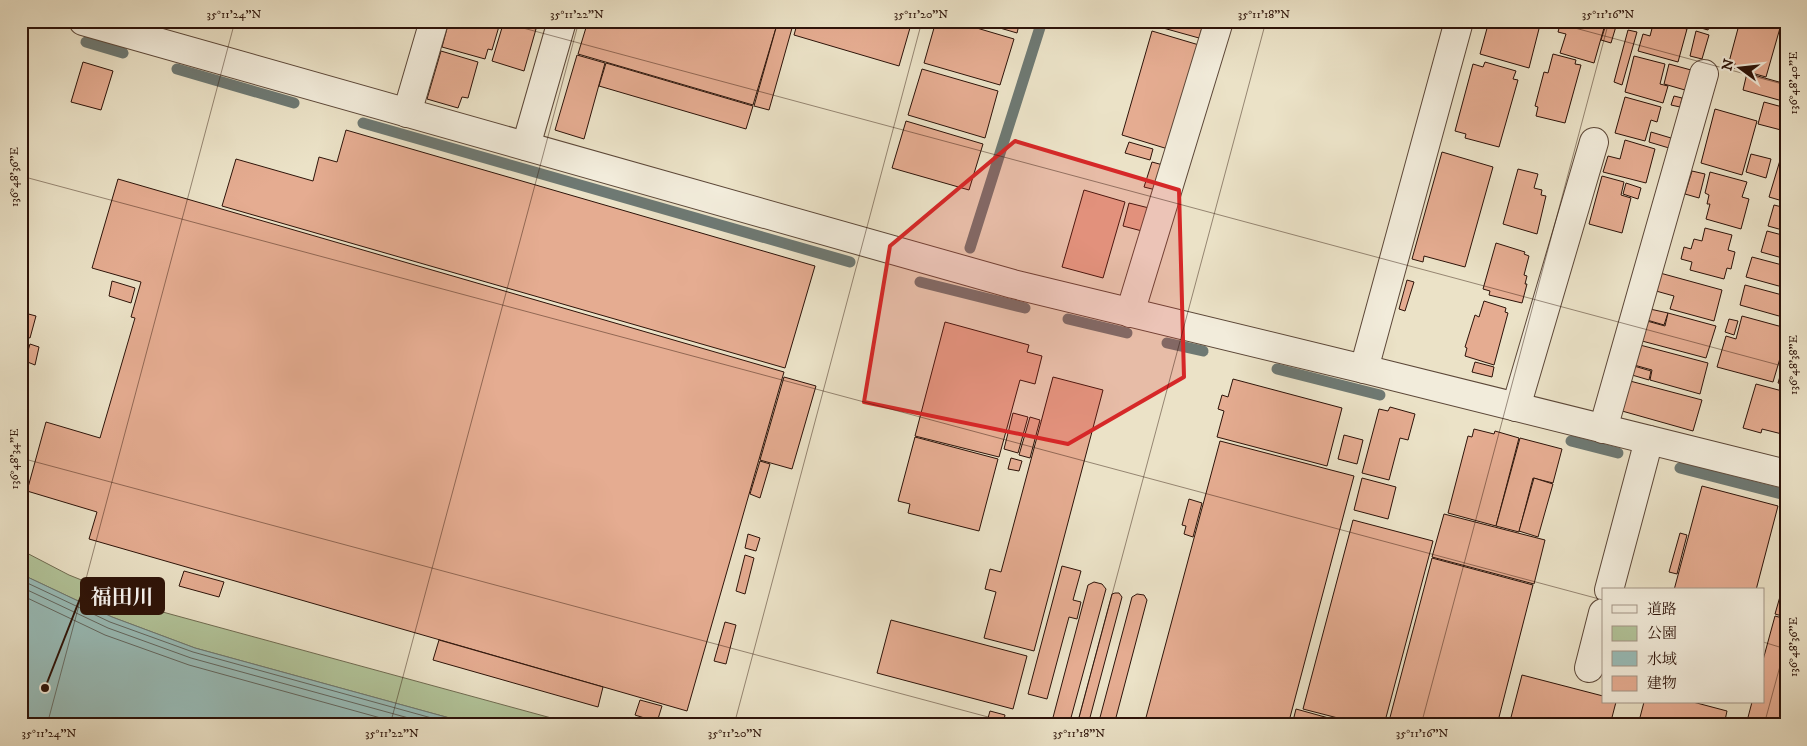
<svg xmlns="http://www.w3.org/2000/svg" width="1807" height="746" font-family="'IM FELL DW Pica','Noto Serif JP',serif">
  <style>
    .green { fill: #b2c49a; stroke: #706c52 }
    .water { fill: #99bdb9; stroke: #6e7973 }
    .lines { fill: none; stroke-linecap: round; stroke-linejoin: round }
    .shore { stroke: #636861; stroke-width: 1 }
    .stream { stroke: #6e7973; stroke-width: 11 }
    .building { fill: #e5ac91; stroke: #2d1309 }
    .minor-casing { stroke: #5c4738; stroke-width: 30 }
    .minor { stroke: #f2ecdb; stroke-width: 28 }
    .marked { fill: #d62828; fill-opacity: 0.2; stroke: #d62828; stroke-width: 4; stroke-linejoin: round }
    .ticks { fill: none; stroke: #2d1309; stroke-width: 1; stroke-opacity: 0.45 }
    .leader { fill: none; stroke: #2d1309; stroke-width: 2 }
    .callout-dot { fill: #2d1309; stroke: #f2ecdb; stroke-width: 2 }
    .callout { fill: #2d1309; stroke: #2d1309; stroke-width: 2 }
    .callout-label { font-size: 21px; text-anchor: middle; font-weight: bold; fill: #fff }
    .neatline { fill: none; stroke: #2d1309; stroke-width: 2 }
    .ticks-label { font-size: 12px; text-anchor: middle; fill: #2d1309 }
  </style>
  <rect width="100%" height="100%" fill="#ebe2c7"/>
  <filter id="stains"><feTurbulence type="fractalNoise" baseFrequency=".004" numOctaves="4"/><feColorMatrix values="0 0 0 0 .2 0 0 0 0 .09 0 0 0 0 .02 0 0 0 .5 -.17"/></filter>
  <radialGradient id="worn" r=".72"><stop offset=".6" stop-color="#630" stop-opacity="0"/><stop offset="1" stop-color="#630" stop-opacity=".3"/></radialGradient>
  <polygon class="green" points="21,550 69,575 159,611 577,725 475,725 195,648 112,617 21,574"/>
  <polygon class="water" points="21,574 112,617 195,648 475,725 21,725"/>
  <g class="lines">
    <g class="shore">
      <polyline points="21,580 110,622 193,652 457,725"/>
      <polyline points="21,587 108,628 191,658 434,725"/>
      <polyline points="21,595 105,635 189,665 406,725"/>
    </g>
    <g class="stream">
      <polyline points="86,42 123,53"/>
      <polyline points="177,69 294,103"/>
      <polyline points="363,123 850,262"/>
      <polyline points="970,248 1042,21"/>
      <polyline points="920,282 1025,308"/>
      <polyline points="1068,319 1127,333"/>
      <polyline points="1167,343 1203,351"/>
      <polyline points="1277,369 1380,395"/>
      <polyline points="1571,441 1618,453"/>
      <polyline points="1680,468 1786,495"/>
    </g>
  </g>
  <g class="building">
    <polygon points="449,21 493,21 500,23 492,50 488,49 485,59 442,47"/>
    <polygon points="504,21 536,29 524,71 492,61"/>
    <polygon points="588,21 778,21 753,105 578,54"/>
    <polygon points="778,21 794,21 769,110 754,106"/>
    <polygon points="798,21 912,21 899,66 794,35"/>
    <polygon points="936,21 953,21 1014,39 1000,85 924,63"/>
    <polygon points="976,21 1020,21 1017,33"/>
    <polygon points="1157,21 1204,21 1199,38 1156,26"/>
    <polygon points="1489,21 1541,21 1529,68 1480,54"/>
    <polygon points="1561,21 1606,21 1594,63 1560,53 1566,34 1558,32"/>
    <polygon points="1607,21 1617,23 1611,43 1601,40"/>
    <polygon points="1654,21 1687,29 1678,62 1638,51 1643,34 1650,36"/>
    <polygon points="1677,21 1711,21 1708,30"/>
    <polygon points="1740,21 1782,21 1766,77 1734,68 1735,63 1729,62"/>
    <polygon points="1628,30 1637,32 1622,85 1614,82"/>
    <polygon points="1152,31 1199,45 1168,149 1122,135"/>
    <polygon points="1696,31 1709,35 1702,59 1690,56"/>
    <polygon points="441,51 478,62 468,98 462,97 458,108 427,99"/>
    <polygon points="1553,54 1576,60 1575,64 1581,65 1565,123 1536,116 1538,107 1535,106 1544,72 1548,73"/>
    <polygon points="577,55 605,63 584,139 555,130"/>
    <polygon points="1634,56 1665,64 1660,84 1668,86 1663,103 1625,92"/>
    <polygon points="83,62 113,71 101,110 71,102"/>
    <polygon points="1485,62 1516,71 1513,79 1518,80 1499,147 1465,138 1466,134 1455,131 1473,64 1483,67"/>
    <polygon points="606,63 753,106 746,129 599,86"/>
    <polygon points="1669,64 1691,70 1685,90 1664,84"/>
    <polygon points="922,69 998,91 985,138 908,115"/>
    <polygon points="1747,73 1786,84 1786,102 1743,90"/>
    <polygon points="1674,96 1682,98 1680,107 1671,105"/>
    <polygon points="1625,97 1661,107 1657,122 1651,120 1645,141 1615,133"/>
    <polygon points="1764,102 1786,108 1781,130 1758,124"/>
    <polygon points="1715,109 1757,121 1742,175 1701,163"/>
    <polygon points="906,121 983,144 969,190 892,168"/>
    <polygon points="346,130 815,266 785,368 222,206 236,159 313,181 319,157 337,162"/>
    <polygon points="1651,132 1671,138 1669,148 1649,142"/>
    <polygon points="1625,140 1655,149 1646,183 1603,172 1608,156 1620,159"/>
    <polygon points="1129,142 1153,149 1150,160 1125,153"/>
    <polygon points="1442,152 1493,167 1465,267 1424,256 1423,262 1412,259"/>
    <polygon points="1751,154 1771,159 1766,178 1746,172"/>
    <polygon points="1781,157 1786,158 1786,202 1769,197"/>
    <polygon points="1152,162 1163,165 1156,190 1144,187"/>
    <polygon points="1518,169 1538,174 1534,188 1542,190 1541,195 1546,196 1537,234 1503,224"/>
    <polygon points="1692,171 1705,174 1699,198 1685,194"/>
    <polygon points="1710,172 1747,182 1742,197 1749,199 1741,229 1706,219 1710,204 1707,204 1709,195 1705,193"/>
    <polygon points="1602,176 1624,182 1621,195 1631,198 1622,233 1589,224"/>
    <polygon points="118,179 784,372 687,711 89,539 97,512 27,491 46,422 100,438 135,318 131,317 141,282 92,268"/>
    <polygon points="1626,183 1641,188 1638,199 1623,194"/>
    <polygon points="1084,190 1125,202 1103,278 1062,267"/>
    <polygon points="1129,203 1149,208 1142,231 1123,226"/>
    <polygon points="1774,205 1786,208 1786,231 1768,226"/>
    <polygon points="1705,228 1732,235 1728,250 1735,252 1731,269 1727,268 1724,279 1690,270 1692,262 1681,259 1684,247 1691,249 1694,239 1702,241"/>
    <polygon points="1767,231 1786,236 1786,259 1761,252"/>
    <polygon points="1496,243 1525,252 1524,254 1529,256 1524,275 1527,276 1525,284 1527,284 1522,303 1489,295 1490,291 1483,289"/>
    <polygon points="1752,257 1786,266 1786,288 1746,277"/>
    <polygon points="1660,273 1722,290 1714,321 1670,309 1674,296 1656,291"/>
    <polygon points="1407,280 1414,282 1405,311 1399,309"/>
    <polygon points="112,281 135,288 131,303 109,296"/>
    <polygon points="1745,285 1786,296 1786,318 1740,305"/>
    <polygon points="1484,301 1506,308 1505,312 1508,313 1494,365 1465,356 1467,348 1465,347 1475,315 1479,317"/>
    <polygon points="1650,309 1668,313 1664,325 1647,320"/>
    <polygon points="21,312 36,316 30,338 21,335"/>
    <polygon points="1668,313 1716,326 1706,358 1642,341 1647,321 1665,326"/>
    <polygon points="1742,316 1786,328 1786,338 1773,382 1717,367 1726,336 1736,339"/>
    <polygon points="1729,319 1738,321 1734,335 1725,332"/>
    <polygon points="945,322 1029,345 1027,352 1042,356 1035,384 1020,380 999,457 915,436"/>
    <polygon points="21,342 28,344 21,366"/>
    <polygon points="30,344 39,347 35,365 25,361"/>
    <polygon points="1640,345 1708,363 1700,394 1650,380 1652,370 1634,365"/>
    <polygon points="1786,356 1786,385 1778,383"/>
    <polygon points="1475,362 1494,367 1492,377 1472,372"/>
    <polygon points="1634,366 1651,371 1649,380 1632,375"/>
    <polygon points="784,377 816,386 792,469 760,460"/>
    <polygon points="1053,377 1103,390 1034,651 984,638 996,592 985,589 990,569 1001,572"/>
    <polygon points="1233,379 1342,408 1327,466 1217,437 1224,411 1218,409 1222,395 1228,397"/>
    <polygon points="1630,381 1702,400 1693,431 1622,411"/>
    <polygon points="1756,384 1786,392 1786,435 1762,429 1761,433 1743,428"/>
    <polygon points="1390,407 1415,414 1408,440 1400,438 1389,480 1362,473 1379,409 1388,411"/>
    <polygon points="1013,413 1028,417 1018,453 1004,449"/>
    <polygon points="1030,417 1040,420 1030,458 1019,455"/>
    <polygon points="1474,429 1494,434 1495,431 1519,438 1496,526 1448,513 1468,436 1472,437"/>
    <polygon points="1344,435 1363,440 1357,464 1338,459"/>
    <polygon points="915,437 998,459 979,531 908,513 910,504 898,501"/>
    <polygon points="1520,438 1562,449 1553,483 1533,478 1519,532 1496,526"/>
    <polygon points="1220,441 1354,476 1288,725 1144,725"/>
    <polygon points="1011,458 1022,461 1019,471 1008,469"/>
    <polygon points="760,461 770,464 760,498 750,494"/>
    <polygon points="1362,478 1396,487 1388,519 1354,510"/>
    <polygon points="1534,478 1553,484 1538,537 1519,531"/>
    <polygon points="1702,486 1778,506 1756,590 1674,590"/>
    <polygon points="1189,499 1202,503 1193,537 1184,534 1186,526 1182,525"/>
    <polygon points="1444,514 1545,540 1534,584 1432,557"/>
    <polygon points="1353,520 1433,541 1384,725 1365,725 1303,709"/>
    <polygon points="1680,533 1687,535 1677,574 1669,572"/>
    <polygon points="748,534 760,538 756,551 745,548"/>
    <polygon points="745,555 754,558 745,594 736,591"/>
    <polygon points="1432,558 1533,585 1497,725 1388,725"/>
    <polygon points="1062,566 1081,571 1073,600 1081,602 1077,619 1069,617 1047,699 1028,694"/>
    <polygon points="184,571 224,582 219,597 179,586"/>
    <polygon points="1094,582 1102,584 1106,589 1069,725 1051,725 1088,585"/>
    <polygon points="1115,593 1119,593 1122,597 1088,725 1077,725 1112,594"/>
    <polygon points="1781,593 1786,594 1786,617 1775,614"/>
    <polygon points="1137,594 1144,595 1147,600 1114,725 1098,725 1132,597"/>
    <polygon points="1775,616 1786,619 1786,725 1746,725 1752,702 1763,702 1763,660"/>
    <polygon points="891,620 1027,656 1013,709 877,673"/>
    <polygon points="725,622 736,625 726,664 714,661"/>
    <polygon points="439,640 603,687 598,707 433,660"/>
    <polygon points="1522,675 1603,696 1603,702 1616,702 1610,725 1509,725"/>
    <polygon points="640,700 662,706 657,722 635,715"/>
    <polygon points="1644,702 1693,702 1727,711 1724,725 1638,725"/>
    <polygon points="1296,709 1354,725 1292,725"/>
    <polygon points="990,711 1005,715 1003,725 986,725"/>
  </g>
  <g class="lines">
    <g class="minor-casing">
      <g id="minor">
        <polyline points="83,21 1013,284 1364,369 1786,474"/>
        <polyline points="407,113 434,21"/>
        <polyline points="526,146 562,21"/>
        <polyline points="1130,313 1219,21"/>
        <polyline points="1364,369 1459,21"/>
        <polyline points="1516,407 1594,142"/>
        <polyline points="1603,429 1704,74"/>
        <polyline points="1609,590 1649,440"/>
        <polyline points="1589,668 1603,613"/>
      </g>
    </g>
    <use href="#minor" class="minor"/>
  </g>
  <path class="marked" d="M1015,141L1179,190L1184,377L1068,444L864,402L890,246Z"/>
  <path class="ticks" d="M497,21L1786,367M1549,21L1786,85M21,176L1603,600M21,458L1018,725M1763,642L1786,649M47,725L235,21M390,725L579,21M734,725L922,21M1077,725L1266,21M1421,725L1609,21M1764,725L1786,644"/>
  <path class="leader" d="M45 688L81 596"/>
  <circle class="callout-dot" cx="45" cy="688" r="5"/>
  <rect class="callout" x="81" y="578" width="83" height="36" rx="5"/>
  <g class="callout-label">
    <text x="122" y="604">福田川</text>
  </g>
  <rect width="1807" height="746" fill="none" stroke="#ebe2c7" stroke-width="55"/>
  <rect x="1602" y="588" width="162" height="115" fill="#f2ecdb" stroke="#a39587"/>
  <rect x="1612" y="605" width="25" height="8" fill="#f2ecdb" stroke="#a39587"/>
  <text x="1647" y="614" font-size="15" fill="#2d1309">道路</text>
  <rect x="1612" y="626" width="25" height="15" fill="#b2c49a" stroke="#a39587"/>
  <text x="1647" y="638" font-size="15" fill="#2d1309">公園</text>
  <rect x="1612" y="651" width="25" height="15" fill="#99bdb9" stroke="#a39587"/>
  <text x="1647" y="664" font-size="15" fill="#2d1309">水域</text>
  <rect x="1612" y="676" width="25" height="15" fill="#e5ac91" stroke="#a39587"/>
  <text x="1647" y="688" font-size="15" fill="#2d1309">建物</text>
  <g transform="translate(1740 68) rotate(285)" stroke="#f2ecdb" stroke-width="4" paint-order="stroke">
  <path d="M0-4L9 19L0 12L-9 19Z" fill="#2d1309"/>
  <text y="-8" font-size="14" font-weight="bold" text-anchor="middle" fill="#2d1309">N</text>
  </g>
  <rect x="28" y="28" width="1752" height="690" class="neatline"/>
  <g class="ticks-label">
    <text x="234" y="18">35°11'24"N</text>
    <text x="577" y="18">35°11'22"N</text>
    <text x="921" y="18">35°11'20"N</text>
    <text x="1264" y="18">35°11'18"N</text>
    <text x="1608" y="18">35°11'16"N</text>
    <text transform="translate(1793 83) rotate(-90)" y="4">136°48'40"E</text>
    <text transform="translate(14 177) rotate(-90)" y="4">136°48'36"E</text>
    <text transform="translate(1793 365) rotate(-90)" y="4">136°48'38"E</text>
    <text transform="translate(14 459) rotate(-90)" y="4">136°48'34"E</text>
    <text transform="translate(1793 647) rotate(-90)" y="4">136°48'36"E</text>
    <text x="49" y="737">35°11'24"N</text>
    <text x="392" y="737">35°11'22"N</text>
    <text x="735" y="737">35°11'20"N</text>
    <text x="1079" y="737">35°11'18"N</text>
    <text x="1422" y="737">35°11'16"N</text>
  </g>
  <rect width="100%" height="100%" filter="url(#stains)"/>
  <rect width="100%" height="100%" fill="url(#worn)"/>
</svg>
